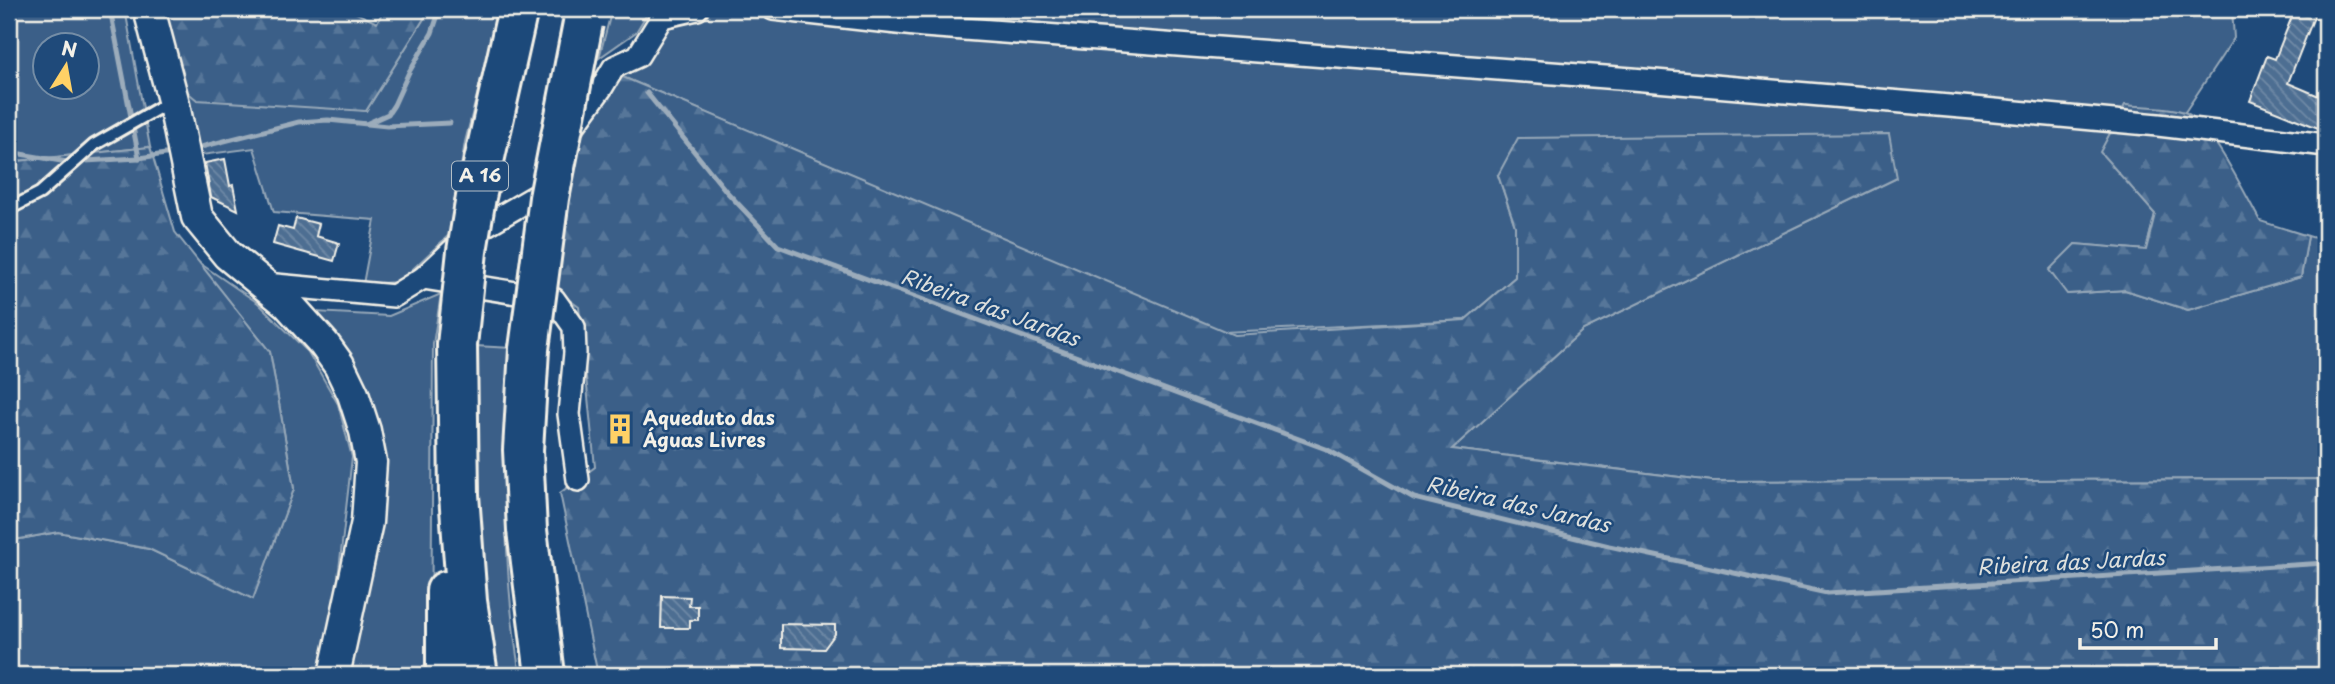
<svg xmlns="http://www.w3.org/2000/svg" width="2335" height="684" font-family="'Playpen Sans',sans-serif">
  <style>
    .green { fill: #3a5f88; stroke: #97a8b8; stroke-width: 2; fill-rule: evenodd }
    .forest { fill: url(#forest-firs); stroke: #97a8b8; stroke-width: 2 }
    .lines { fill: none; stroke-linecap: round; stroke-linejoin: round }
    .stream { stroke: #9cacbb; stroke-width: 5 }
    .building { fill: url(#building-back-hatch); stroke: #f4f1e8; stroke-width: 2 }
    .lane-casing { stroke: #f4f1e8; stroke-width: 16 }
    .street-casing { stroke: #f4f1e8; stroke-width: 26 }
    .secondary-casing { stroke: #f4f1e8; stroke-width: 35 }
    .highway-casing { stroke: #f4f1e8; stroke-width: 44 }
    .lane { stroke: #1f4a7a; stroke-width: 10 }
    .street { stroke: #1f4a7a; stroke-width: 21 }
    .secondary { stroke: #1f4a7a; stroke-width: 30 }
    .highway { stroke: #1f4a7a; stroke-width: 38 }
    .highway-bridge-casing { stroke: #f4f1e8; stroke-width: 44; stroke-linecap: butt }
    .highway-bridge { stroke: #1f4a7a; stroke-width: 38 }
    .labels { text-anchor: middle; stroke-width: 5; stroke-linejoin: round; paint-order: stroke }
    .shield { fill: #1f4a7a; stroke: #b4bfc7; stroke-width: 2 }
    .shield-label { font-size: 18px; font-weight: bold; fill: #f4f1e8 }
    .poi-label { font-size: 19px; font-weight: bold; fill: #f4f1e8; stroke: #1f4a7a; text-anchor: start }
    .water-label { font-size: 21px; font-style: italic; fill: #dee0dd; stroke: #1f4a7a }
  </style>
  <defs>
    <pattern id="forest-firs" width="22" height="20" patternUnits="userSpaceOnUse" patternTransform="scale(1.75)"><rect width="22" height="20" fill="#3a5f88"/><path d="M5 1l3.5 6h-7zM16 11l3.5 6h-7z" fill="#577699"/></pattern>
    <pattern id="building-back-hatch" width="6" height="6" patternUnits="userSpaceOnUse" patternTransform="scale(1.75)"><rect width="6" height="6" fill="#4d6e92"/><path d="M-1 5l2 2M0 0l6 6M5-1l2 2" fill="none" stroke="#708aa6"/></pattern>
  </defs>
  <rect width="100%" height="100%" fill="#1f4a7a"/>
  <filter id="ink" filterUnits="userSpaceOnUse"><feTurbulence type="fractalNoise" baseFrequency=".0143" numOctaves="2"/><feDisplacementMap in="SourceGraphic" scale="14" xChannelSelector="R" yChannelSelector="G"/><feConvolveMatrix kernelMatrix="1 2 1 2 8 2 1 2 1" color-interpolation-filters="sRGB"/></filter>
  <g filter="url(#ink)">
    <g class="green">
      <path d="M9,9H125L150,147L9,162ZM46,46H88V88H46Z"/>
      <polygon points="430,9 499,9 465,142 450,234 399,282 363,284 375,220 274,212 254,148 194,156 180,86 366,111"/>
      <polygon points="612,9 650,9 636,32 599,58"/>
      <polygon points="686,9 2232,9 2234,38 2185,112 2125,105 2101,151 2155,214 2146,250 2075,244 2068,294 2125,290 2188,310 2301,277 2308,236 2326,241 2326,479 1712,481 1452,449 1583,330 1897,178 1498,175 1515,226 1515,277 1465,320 1224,332 618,75"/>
      <polygon points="198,262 258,303 308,352 338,404 352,457 337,587 318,675 9,675 9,541 58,532 149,549 253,598 294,489 270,352"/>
      <polygon points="441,294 433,344 431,675 343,675 371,534 349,360 316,312 389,316"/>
      <path d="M475,346L512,348C503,455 502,570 520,675H485L471,569Z"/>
    </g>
    <g class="forest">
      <polygon points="161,9 348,9 377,23 384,9 430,9 366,111 197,100 180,86"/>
      <polygon points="618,75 1234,335 1465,320 1515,277 1515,226 1498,175 1518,138 1889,134 1897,178 1583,330 1452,449 1712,481 2326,479 2326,675 598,675 560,493 595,467 579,307 553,288 581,130"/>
      <path d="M2125,105C2142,107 2168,106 2184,112C2210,120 2246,196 2260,221L2308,236L2301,277L2188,310L2125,290L2067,294L2049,270L2075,244L2146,250L2155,214L2100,152Z"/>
      <polygon points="150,147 175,232 270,352 294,489 253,599 149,549 58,532 9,541 9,162"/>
    </g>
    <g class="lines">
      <g class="stream">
        <polyline points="110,9 139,158"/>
        <polyline points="647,93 726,191 778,246 1326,449 1414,498 1609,546 1827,593 2326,563"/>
        <polyline points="368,123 388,114 394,105 409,72 432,33 440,9"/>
        <polyline points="193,149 299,122 328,120 387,126 450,123"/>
        <polyline points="9,152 67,162 139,158 172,153"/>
      </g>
    </g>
    <g class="building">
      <polygon points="2295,9 2317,9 2288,83 2326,99 2326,131 2250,101 2267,56 2275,59"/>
      <polygon points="225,159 230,186 233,185 238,210 211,197 205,163"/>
      <polygon points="296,218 319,224 316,236 339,243 334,261 273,244 278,226 293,230"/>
      <polygon points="662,596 690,597 689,606 698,606 698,620 690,620 690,628 661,628"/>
      <polygon points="781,624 835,625 835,634 824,649 781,648"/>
    </g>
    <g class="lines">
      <g class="lane-casing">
        <polyline id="lane" points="9,209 40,193 94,145 171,101"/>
      </g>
      <g class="street-casing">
        <g id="street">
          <polyline points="773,9 924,26 1632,79 1973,108 2158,125 2326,145"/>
          <polyline points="570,131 602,87 614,67 638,56 662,17 697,9"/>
          <polyline points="423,278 554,299 574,327 575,353 569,414 578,480"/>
          <polyline points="265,284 394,296 423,278 469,235 548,189 550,184"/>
        </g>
      </g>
      <g class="secondary-casing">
        <polyline id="secondary" points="149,9 173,100 197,217 228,255 288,304 324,344 339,365 353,394 365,431 371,462 367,522 334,675"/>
      </g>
      <g class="highway-casing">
        <g id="highway">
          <polyline points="457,345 459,495 467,601 478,675"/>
          <polyline points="529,349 523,450 527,530 545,675"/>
          <polyline points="446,591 446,675"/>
        </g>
      </g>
      <use href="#lane" class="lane"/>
      <use href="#street" class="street"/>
      <use href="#secondary" class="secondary"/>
      <use href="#highway" class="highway"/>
      <g class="highway-bridge-casing">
        <g id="highway-bridge">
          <polyline points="457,345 467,251 476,197 518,9"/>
          <polyline points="529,349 549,198 583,23"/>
        </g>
      </g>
      <use href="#highway-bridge" class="highway-bridge"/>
    </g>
  </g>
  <defs>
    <g id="building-bare" transform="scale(2.415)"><path d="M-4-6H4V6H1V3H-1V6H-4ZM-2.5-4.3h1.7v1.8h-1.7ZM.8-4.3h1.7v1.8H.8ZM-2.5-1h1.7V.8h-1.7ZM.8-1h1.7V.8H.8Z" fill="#ffd166" stroke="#1f4a7a" stroke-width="2.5" paint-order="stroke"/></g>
  </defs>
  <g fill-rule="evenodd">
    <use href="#building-bare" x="620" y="429"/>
  </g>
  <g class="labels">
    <rect class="shield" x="452" y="161.5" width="56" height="29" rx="5"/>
    <g class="shield-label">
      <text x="480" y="182">A 16</text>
    </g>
    <g class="poi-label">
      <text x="643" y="425">Aqueduto das<tspan x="643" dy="22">Águas Livres</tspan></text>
    </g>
    <g class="water-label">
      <text transform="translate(990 308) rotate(20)" y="7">Ribeira das Jardas</text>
      <text transform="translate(1518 505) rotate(13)" y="7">Ribeira das Jardas</text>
      <text transform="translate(2071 563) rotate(-3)" y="7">Ribeira das Jardas</text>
    </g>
  </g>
  <rect width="2335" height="684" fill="none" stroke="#1f4a7a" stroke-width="35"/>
  <rect x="18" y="18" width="2300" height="649" fill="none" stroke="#f4f1e8" stroke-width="2.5" filter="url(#ink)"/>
  <g transform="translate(66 66) rotate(11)"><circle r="33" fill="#1f4a7a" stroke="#748da6" stroke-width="2"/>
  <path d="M0-5L12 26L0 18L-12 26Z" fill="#ffd166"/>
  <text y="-10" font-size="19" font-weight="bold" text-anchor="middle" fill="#f4f1e8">N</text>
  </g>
  <path d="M2080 638v10h136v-10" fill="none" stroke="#f4f1e8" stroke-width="3.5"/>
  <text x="2090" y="638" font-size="21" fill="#f4f1e8" stroke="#1f4a7a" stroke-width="5" paint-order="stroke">50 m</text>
</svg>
